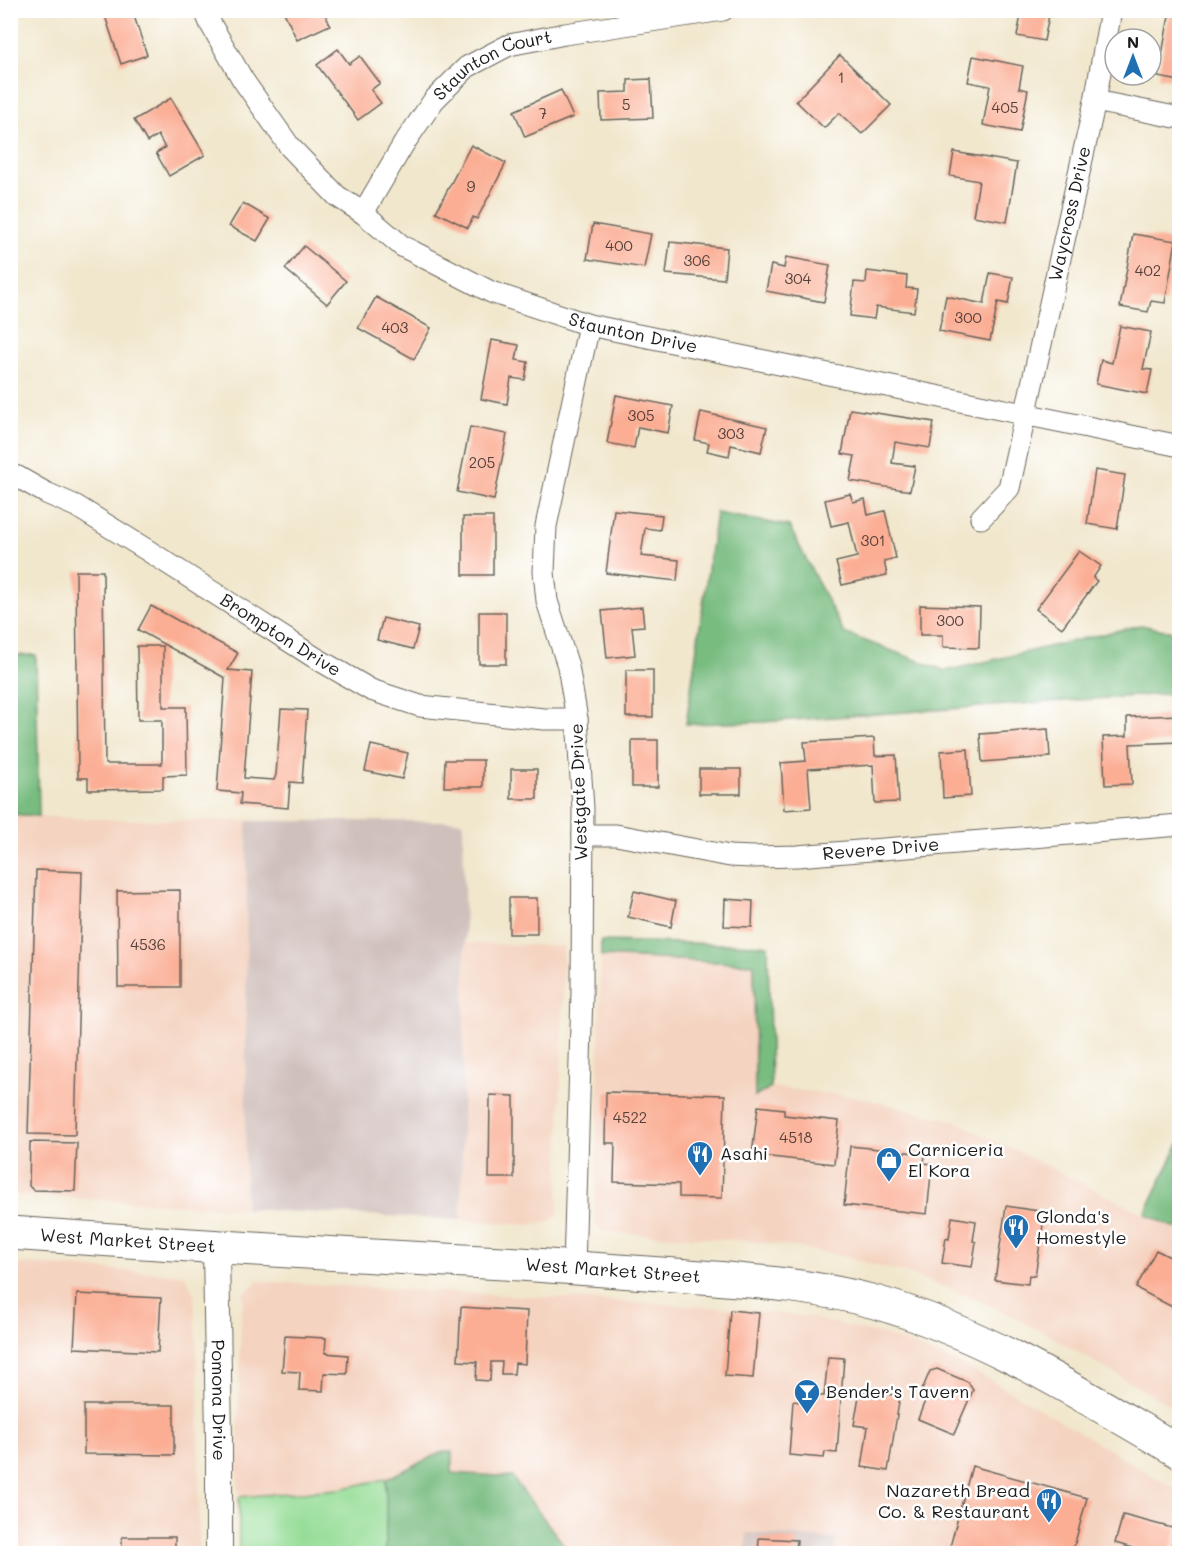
<svg xmlns="http://www.w3.org/2000/svg" width="1190" height="1564" font-family="Mali,sans-serif">
  <style>
    .built { fill: #f4d3c0 }
    .industrial { fill: #d0c0bc }
    .green { fill: #96dd97; stroke: #597c5a; stroke-width: 1.5 }
    .forest { fill: #78bc80; stroke: #4a6c4e; stroke-width: 1.5 }
    .building { fill: #fbae94 }
    .lines { fill: none; stroke-linecap: round; stroke-linejoin: round }
    .minor-casing { stroke: #67635a; stroke-width: 23 }
    .tertiary-casing { stroke: #67635a; stroke-width: 28 }
    .primary-casing { stroke: #67635a; stroke-width: 35 }
    .minor { stroke: #fff; stroke-width: 21 }
    .tertiary { stroke: #fff; stroke-width: 26 }
    .primary { stroke: #fff; stroke-width: 33 }
    .labels { text-anchor: middle; stroke-width: 5; stroke-linejoin: round; paint-order: stroke }
    .number-label { font-size: 15px; fill: #54403a }
    .street-label { font-size: 18px; fill: #1c1c1c; stroke: #fff }
    .poi-label { font-size: 18px; fill: #1c1c1c; stroke: #fff; text-anchor: start }
  </style>
  <rect width="100%" height="100%" fill="#fff"/>
  <filter id="ink" filterUnits="userSpaceOnUse"><feTurbulence type="fractalNoise" baseFrequency=".0167" numOctaves="2"/><feDisplacementMap in="SourceGraphic" scale="12" xChannelSelector="R" yChannelSelector="G"/><feConvolveMatrix kernelMatrix="1 2 1 2 8 2 1 2 1" color-interpolation-filters="sRGB"/></filter>
  <filter id="wash" filterUnits="userSpaceOnUse"><feTurbulence type="fractalNoise" baseFrequency=".008" numOctaves="4" result="noise"/><feDisplacementMap in="SourceGraphic" scale="24" xChannelSelector="R" yChannelSelector="G"/><feGaussianBlur stdDeviation="1.35" result="paint"/><feColorMatrix in="noise" values="0 0 0 0 0 0 0 0 0 0 0 0 0 0 0 0 0 1.4 0 .05"/><feComposite in="paint" operator="in"/></filter>
  <g filter="url(#wash)">
    <rect width="100%" height="100%" fill="#f1e7cd"/>
    <g class="built">
      <polygon points="10,814 87,819 247,821 245,1209 11,1194"/>
      <polygon points="465,943 564,946 558,1215 549,1222 529,1225 461,1220"/>
      <polygon points="601,956 754,964 755,1097 771,1087 858,1097 955,1121 1179,1231 1179,1411 1050,1336 1000,1310 953,1290 905,1273 844,1257 796,1247 751,1241 601,1232 595,1223"/>
      <polygon points="10,1263 185,1275 194,1294 199,1398 199,1553 11,1553"/>
      <polygon points="257,1281 730,1308 808,1317 883,1335 910,1344 961,1364 996,1383 1179,1491 1179,1553 835,1554 836,1539 747,1534 745,1553 570,1553 512,1477 452,1473 452,1453 442,1452 386,1479 339,1489 239,1497 237,1464 241,1319 244,1293"/>
    </g>
    <g class="industrial">
      <polygon points="247,821 463,821 465,943 461,1220 245,1209"/>
      <polygon points="747,1533 836,1539 835,1553 745,1554"/>
    </g>
    <polygon class="green" points="386,1479 386,1553 239,1554 239,1497 339,1489"/>
    <g class="forest">
      <polygon points="716,513 789,526 844,633 946,671 1141,625 1179,633 1179,693 762,722 686,724"/>
      <polygon points="10,655 36,655 39,816 11,814"/>
      <polygon points="601,941 768,945 771,1087 755,1097 754,964 601,956"/>
      <polygon points="1179,1143 1180,1227 1177,1229 1145,1214"/>
      <polygon points="442,1452 452,1452 452,1473 512,1477 570,1553 386,1553 386,1479"/>
    </g>
    <g id="blocks">
      <g class="building">
        <polygon points="103,10 132,10 147,55 121,64"/>
        <polygon points="283,10 323,10 330,25 297,40"/>
        <polygon points="1022,10 1050,10 1044,41 1017,36"/>
        <polygon points="1170,10 1180,11 1180,81 1158,77"/>
        <polygon points="338,49 349,64 360,56 380,83 371,90 381,103 358,120 317,65"/>
        <polygon points="840,55 891,105 862,134 839,113 824,128 796,101"/>
        <polygon points="973,56 1023,66 1019,88 1028,90 1020,132 983,125 990,86 968,82"/>
        <polygon points="651,79 653,118 601,120 600,93 628,92 628,80"/>
        <polygon points="561,90 573,117 525,137 514,111"/>
        <polygon points="171,98 205,155 169,176 156,153 165,148 158,135 147,142 134,120"/>
        <polygon points="471,145 506,163 477,219 473,217 468,228 436,212"/>
        <polygon points="954,152 1017,163 1007,222 973,216 979,181 950,176"/>
        <polygon points="243,203 270,219 257,241 229,226"/>
        <polygon points="593,224 651,234 644,268 587,259"/>
        <polygon points="1133,234 1176,241 1165,303 1151,301 1148,312 1120,307"/>
        <polygon points="670,242 727,248 724,279 666,274"/>
        <polygon points="304,246 346,281 327,304 285,269"/>
        <polygon points="786,257 830,265 824,302 766,291 771,265 784,268"/>
        <polygon points="867,271 907,276 906,288 917,289 914,312 876,307 874,319 850,316 854,282 866,283"/>
        <polygon points="990,273 1013,277 1008,304 998,302 990,341 939,331 946,296 984,304"/>
        <polygon points="376,297 431,328 414,359 358,328"/>
        <polygon points="1120,326 1151,332 1143,369 1152,370 1147,394 1096,384 1101,360 1112,363"/>
        <polygon points="492,340 519,345 516,360 528,362 525,380 511,378 507,404 481,399"/>
        <polygon points="616,395 673,406 668,433 638,427 634,448 607,443"/>
        <polygon points="850,409 934,422 930,448 895,442 892,463 915,466 910,491 850,481 855,456 842,454"/>
        <polygon points="701,412 767,427 761,452 731,445 729,456 707,451 709,443 695,440"/>
        <polygon points="470,427 507,434 494,500 457,492"/>
        <polygon points="1095,470 1125,475 1117,529 1087,524"/>
        <polygon points="850,494 853,502 865,499 868,515 885,511 896,558 884,561 887,575 842,585 836,562 857,557 849,522 831,526 825,500"/>
        <polygon points="614,510 662,515 660,530 645,528 641,556 679,560 677,581 606,573"/>
        <rect x="463" y="517" width="30" height="58"/>
        <polygon points="1079,551 1101,566 1093,578 1097,581 1062,628 1036,609"/>
        <polygon points="76,571 103,571 105,764 162,764 162,720 138,720 137,646 163,646 163,707 186,707 187,775 163,776 163,789 88,790 88,778 78,778"/>
        <polygon points="920,605 980,607 979,648 943,647 943,635 920,635"/>
        <polygon points="151,606 238,653 228,670 252,672 244,778 274,780 276,775 281,709 307,710 302,783 290,782 288,808 240,804 241,793 217,791 225,678 138,630"/>
        <polygon points="642,607 644,626 632,627 635,655 607,658 602,611"/>
        <rect x="479" y="612" width="27" height="52"/>
        <polygon points="383,618 419,627 413,649 377,640"/>
        <rect x="626" y="670" width="27" height="47"/>
        <polygon points="1180,715 1180,742 1130,744 1132,784 1105,785 1103,737 1127,736 1127,717"/>
        <polygon points="1048,729 1050,757 982,762 980,734"/>
        <polygon points="874,738 875,756 896,755 899,802 875,803 873,765 808,769 811,808 784,810 781,763 806,761 804,742"/>
        <rect x="632" y="740" width="26" height="47"/>
        <polygon points="371,745 408,753 402,779 365,771"/>
        <polygon points="968,749 971,796 943,798 941,751"/>
        <polygon points="445,760 483,760 483,787 444,787"/>
        <rect x="511" y="769" width="26" height="30"/>
        <rect x="699" y="769" width="42" height="25"/>
        <polygon points="36,870 82,872 75,1135 28,1134"/>
        <polygon points="180,890 180,987 118,987 117,891"/>
        <polygon points="634,891 676,901 671,927 628,917"/>
        <rect x="509" y="898" width="28" height="36"/>
        <polygon points="725,899 753,901 752,927 724,926"/>
        <polygon points="606,1092 725,1095 722,1198 679,1197 679,1184 614,1182 615,1143 605,1143"/>
        <polygon points="490,1095 514,1096 514,1178 489,1178"/>
        <polygon points="758,1106 784,1109 784,1115 839,1121 834,1164 752,1155"/>
        <polygon points="30,1142 77,1143 75,1191 33,1190 29,1186"/>
        <polygon points="850,1146 925,1154 924,1163 932,1164 927,1214 844,1205"/>
        <polygon points="1006,1206 1045,1212 1035,1276 1029,1275 1028,1284 995,1280"/>
        <polygon points="952,1217 976,1221 973,1241 976,1242 972,1267 942,1263 946,1238 949,1239"/>
        <polygon points="1156,1250 1180,1262 1180,1311 1136,1288"/>
        <polygon points="77,1294 161,1298 158,1352 74,1348"/>
        <polygon points="461,1307 527,1311 525,1364 515,1363 514,1374 501,1374 502,1362 491,1362 490,1381 476,1380 477,1362 458,1361"/>
        <polygon points="730,1310 759,1313 753,1378 725,1376"/>
        <polygon points="285,1336 326,1338 325,1353 348,1355 347,1374 324,1373 323,1391 299,1390 300,1372 282,1371"/>
        <polygon points="828,1357 844,1358 837,1453 825,1452 824,1458 789,1455 793,1401 801,1402 801,1395 824,1396"/>
        <polygon points="937,1369 968,1382 973,1390 954,1434 918,1419 926,1398 920,1395 930,1371"/>
        <polygon points="860,1390 900,1396 888,1471 862,1467 868,1427 854,1425"/>
        <polygon points="84,1405 174,1405 174,1455 84,1454"/>
        <polygon points="972,1466 1087,1498 1072,1554 948,1554"/>
        <polygon points="1123,1515 1176,1529 1169,1554 1153,1554 1115,1543"/>
        <rect x="122" y="1537" width="53" height="17"/>
        <polygon points="759,1538 797,1540 796,1554 758,1554"/>
      </g>
    </g>
  </g>
  <g filter="url(#ink)">
    <use href="#blocks" fill-opacity="0" stroke="#67635a" stroke-width="1.5"/>
    <g class="lines">
      <g class="minor-casing">
        <g id="minor">
          <path id="s1" d="M205,10L210,23L243,80L290,147L337,196L363,213L402,246L491,292L589,325L1180,446"/>
          <polyline points="1095,101 1180,118"/>
          <path id="s2" d="M363,213L403,145L434,100L467,67L509,45L565,34L723,10"/>
          <path id="s3" d="M10,475L18,477L46,493L76,506L147,550L314,657L371,690L420,706L544,719H577"/>
          <path id="s4" d="M981,518L1009,488L1095,101L1111,10"/>
          <path id="s5" d="M583,835H616L730,856L752,857L797,856L1180,825"/>
          <polyline points="574,1268 582,992 583,808 577,719 568,666 547,601 544,572 546,526 589,325"/>
        </g>
      </g>
      <g class="tertiary-casing">
        <g id="tertiary">
          <path id="s6" d="M216,1247L219,1439V1554"/>
        </g>
      </g>
      <g class="primary-casing">
        <g id="primary">
          <path id="s7" d="M10,1233C180,1245 350,1255 520,1264C576,1268 633,1272 689,1276C752,1281 814,1285 875,1302C985,1333 1082,1395 1180,1452"/>
        </g>
      </g>
      <use href="#minor" class="minor"/>
      <use href="#tertiary" class="tertiary"/>
      <use href="#primary" class="primary"/>
    </g>
  </g>
  <defs>
    <g id="restaurant-pin" transform="scale(1.35)"><path d="M0 17L-7.5 6A9.5 9.5 0 1 1 7.5 6Z" fill="#1f6fb2" stroke="#fff"/><path d="M-5-6h1v4h1v-4h1v4h1v-4h1v5L-1.5 .5V6h-2V.5L-5-1ZM5-6V6H3V1.5H1.5Q1.5-4 5-6Z" fill="#fff"/></g>
    <g id="shop-pin" transform="scale(1.35)"><path d="M0 17L-7.5 6A9.5 9.5 0 1 1 7.5 6Z" fill="#1f6fb2" stroke="#fff"/><path d="M-5-2.5h2.3a2.7 3.5 0 0 1 5.4 0H5L5.5 6h-11ZM-1.5-2.5h3a1.5 2.3 0 0 0-3 0Z" fill="#fff"/></g>
    <g id="bar-pin" transform="scale(1.35)"><path d="M0 17L-7.5 6A9.5 9.5 0 1 1 7.5 6Z" fill="#1f6fb2" stroke="#fff"/><path d="M-6-5H6L.8 .8V4.5H3.5V6h-7V4.5H-.8V.8Z" fill="#fff"/></g>
  </defs>
  <g fill-rule="evenodd">
    <use href="#restaurant-pin" x="700" y="1154"/>
    <use href="#shop-pin" x="889" y="1160"/>
    <use href="#restaurant-pin" x="1016" y="1227"/>
    <use href="#bar-pin" x="807" y="1392"/>
    <use href="#restaurant-pin" x="1049" y="1501"/>
  </g>
  <g class="labels">
    <g class="number-label">
      <text x="841" y="83">1</text>
      <text x="626" y="110">5</text>
      <text x="1005" y="113">405</text>
      <text x="543" y="119">7</text>
      <text x="471" y="192">9</text>
      <text x="619" y="251">400</text>
      <text x="697" y="266">306</text>
      <text x="1148" y="276">402</text>
      <text x="798" y="284">304</text>
      <text x="968" y="323">300</text>
      <text x="395" y="333">403</text>
      <text x="641" y="421">305</text>
      <text x="731" y="439">303</text>
      <text x="482" y="468">205</text>
      <text x="873" y="546">301</text>
      <text x="950" y="626">300</text>
      <text x="148" y="950">4536</text>
      <text x="630" y="1123">4522</text>
      <text x="796" y="1143">4518</text>
    </g>
    <g class="street-label">
      <text dy="6" stroke="none"><textPath href="#s2" startOffset="204">Staunton Court</textPath></text>
      <text dy="6" stroke="none"><textPath href="#s4" startOffset="322">Waycross Drive</textPath></text>
      <text dy="6" stroke="none"><textPath href="#s1" startOffset="560">Staunton Drive</textPath></text>
      <text dy="6" stroke="none"><textPath href="#s3" startOffset="315">Brompton Drive</textPath></text>
      <text transform="translate(579 792) rotate(-92)" y="6">Westgate Drive</text>
      <text dy="6" stroke="none"><textPath href="#s5" startOffset="300">Revere Drive</textPath></text>
      <text dy="6" stroke="none"><textPath href="#s7" startOffset="118">West Market Street</textPath></text>
      <text dy="6" stroke="none"><textPath href="#s7" startOffset="604">West Market Street</textPath></text>
      <text dy="6" stroke="none"><textPath href="#s6" startOffset="153">Pomona Drive</textPath></text>
    </g>
    <g class="poi-label">
      <text x="908" y="1156">Carniceria<tspan x="908" dy="21">El Kora</tspan></text>
      <text x="720" y="1160">Asahi</text>
      <text x="1036" y="1223">Glonda's<tspan x="1036" dy="21">Homestyle</tspan></text>
      <text x="826" y="1398">Bender's Tavern</text>
      <text x="1030" y="1497" text-anchor="end">Nazareth Bread<tspan x="1030" dy="21">Co. &amp; Restaurant</tspan></text>
    </g>
  </g>
  <rect width="1190" height="1564" fill="none" stroke="#fff" stroke-width="36"/>
  <g transform="translate(1133 57)"><circle r="28" fill="#ffffff" stroke="#a4a4a4" stroke-width="1.5"/>
  <path d="M0-4.5L10 22L0 15L-10 22Z" fill="#1f6fb2"/>
  <text y="-9" font-size="16" font-weight="bold" text-anchor="middle" fill="#1c1c1c">N</text>
  </g>
</svg>
